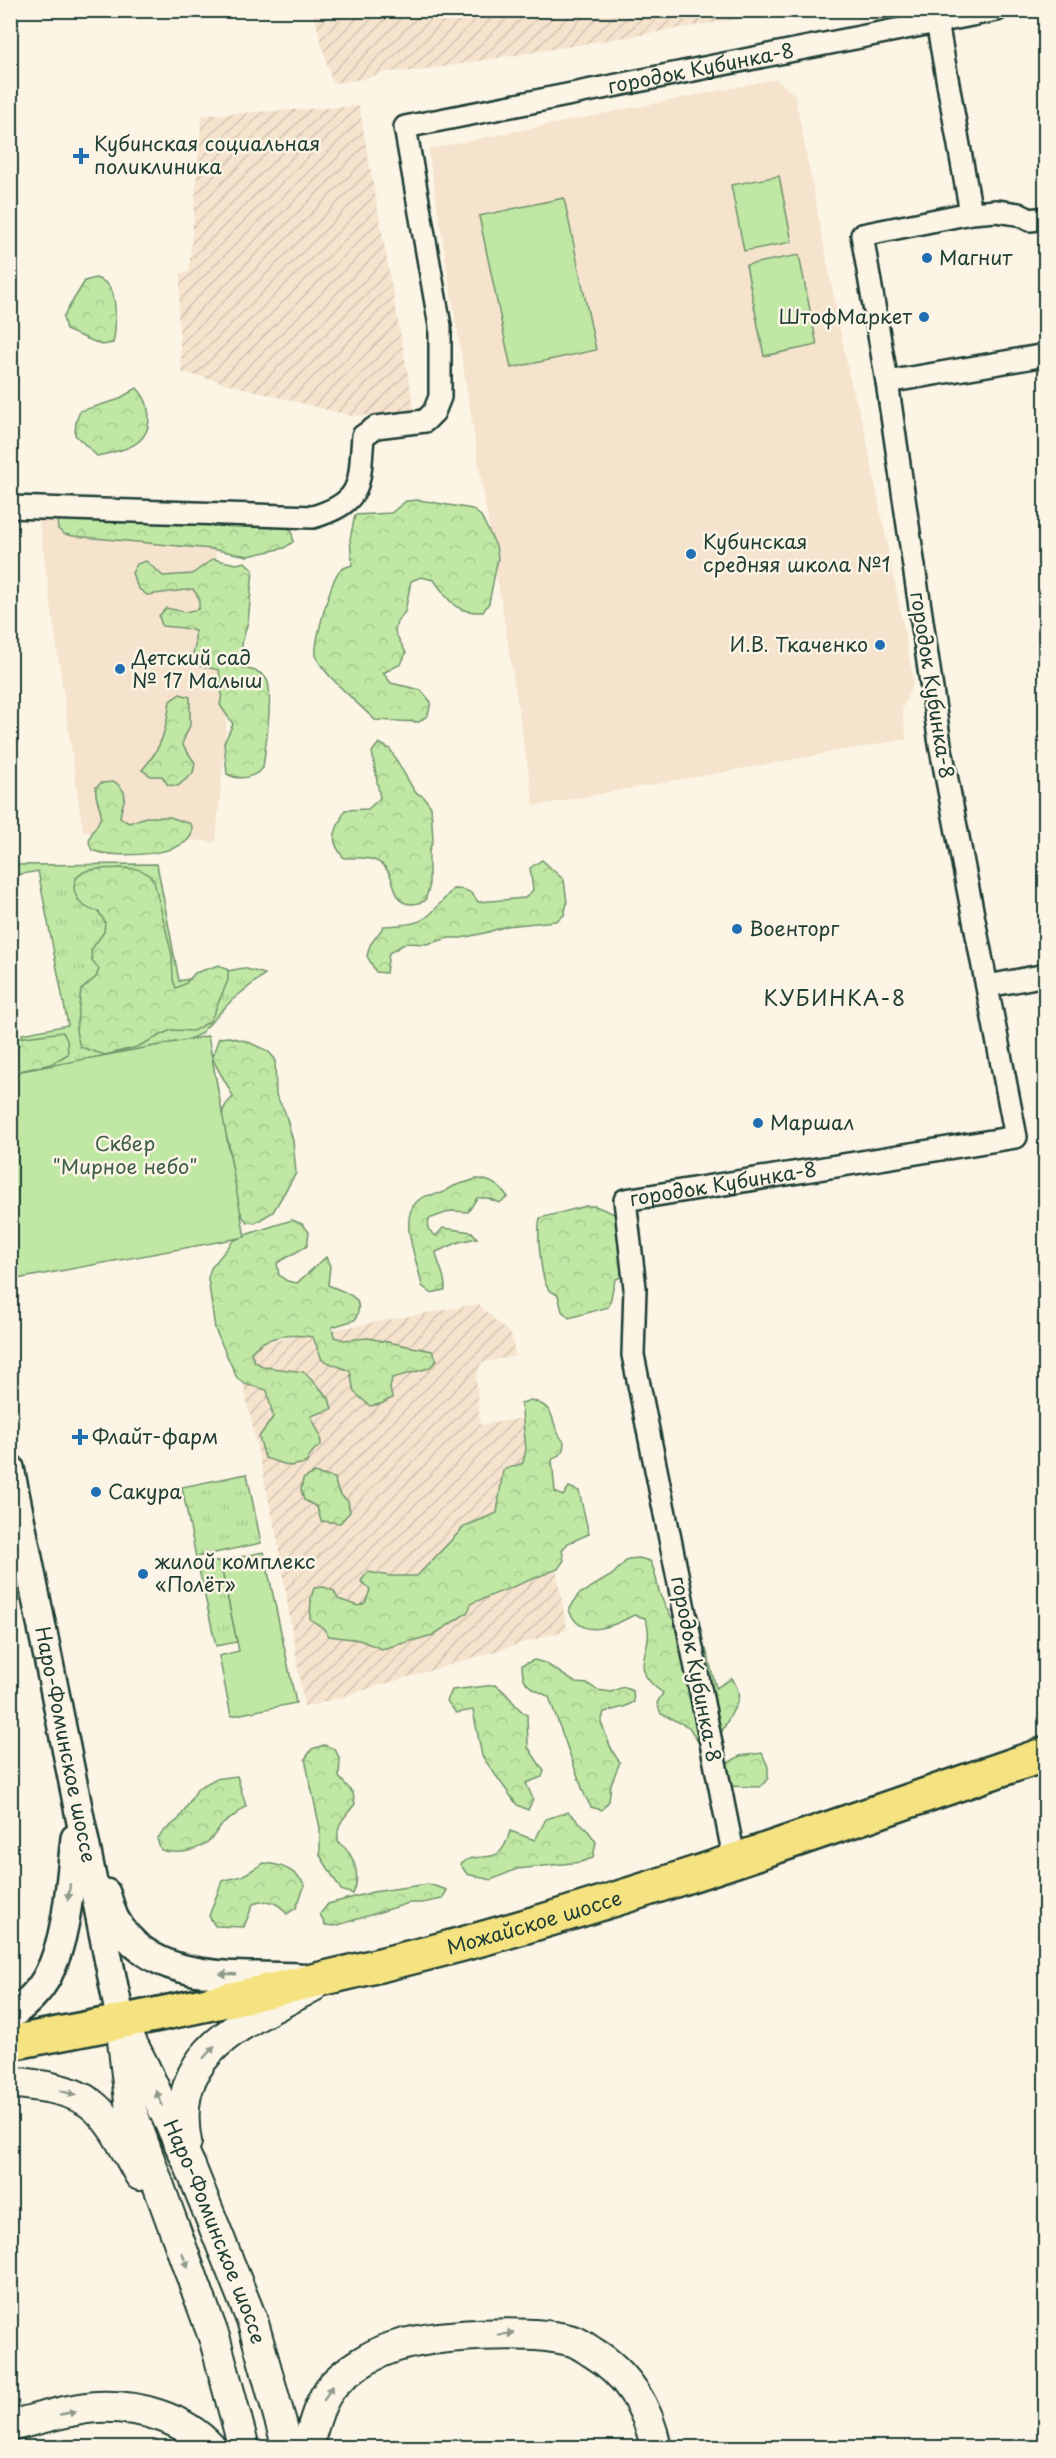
<svg xmlns="http://www.w3.org/2000/svg" width="1056" height="2458" font-family="'Playpen Sans',sans-serif">
  <style>
    .built { fill: #f5e3cd }
    .industrial { fill: url(#industrial-furrows) }
    .grass { fill: url(#grass-tufts); stroke: #70926c; stroke-width: 1.5 }
    .forest { fill: url(#forest-crowns); stroke: #70926c; stroke-width: 1.5 }
    .park { fill: #c0e8a4; stroke: #70926c; stroke-width: 1.5 }
    .lines { fill: none; stroke-linecap: round; stroke-linejoin: round }
    .minor-casing { stroke: #1f3d34; stroke-width: 26 }
    .tertiary-casing { stroke: #1f3d34; stroke-width: 32 }
    .secondary-casing { stroke: #1f3d34; stroke-width: 34 }
    .primary-casing { stroke: #1f3d34; stroke-width: 38 }
    .minor { stroke: #fcf5e5; stroke-width: 21 }
    .tertiary { stroke: #fcf5e5; stroke-width: 27 }
    .secondary { stroke: #fcf5e5; stroke-width: 30 }
    .primary { stroke: #f5e382; stroke-width: 33 }
    .oneway { fill: #8e998c }
    .poi-dot { fill: #1f6fb2; stroke: #fcf5e5; stroke-width: 2 }
    .labels { text-anchor: middle; stroke-width: 5; stroke-linejoin: round; paint-order: stroke }
    .street-label { font-size: 20px; fill: #1f3d34; stroke: #fcf5e5 }
    .poi-label { font-size: 20px; fill: #1f3d34; stroke: #fcf5e5; text-anchor: start }
    .park-label { font-size: 20px; fill: #3f5f4a; stroke: #fcf5e5 }
    .neighbourhood-label { font-size: 21px; letter-spacing: 1.5px; fill: #1f3d34; stroke: #fcf5e5 }
  </style>
  <defs>
    <pattern id="industrial-furrows" width="10" height="10" patternUnits="userSpaceOnUse" patternTransform="scale(1.5)"><rect width="10" height="10" fill="#f5e3cd"/><path d="M-1 1l2-2M0 10L10 0M9 11l2-2" fill="none" stroke="#d2c4b1"/></pattern>
    <pattern id="grass-tufts" width="24" height="20" patternUnits="userSpaceOnUse" patternTransform="scale(1.5)"><rect width="24" height="20" fill="#c0e8a4"/><path d="M3 7l-1-3M5 7V3M7 7l1-3M15 17l-1-3M17 17v-4M19 17l1-3" fill="none" stroke="#a5c88e"/></pattern>
    <pattern id="forest-crowns" width="20" height="18" patternUnits="userSpaceOnUse" patternTransform="scale(1.5)"><rect width="20" height="18" fill="#c0e8a4"/><path d="M2 6a3 3 0 1 1 6 0M12 15a3 3 0 1 1 6 0" fill="none" stroke="#a5c88e"/></pattern>
  </defs>
  <rect width="100%" height="100%" fill="#fcf5e5"/>
  <filter id="ink" filterUnits="userSpaceOnUse"><feTurbulence type="fractalNoise" baseFrequency=".0167" numOctaves="2"/><feDisplacementMap in="SourceGraphic" scale="12" xChannelSelector="R" yChannelSelector="G"/><feConvolveMatrix kernelMatrix="1 2 1 2 8 2 1 2 1" color-interpolation-filters="sRGB"/></filter>
  <g filter="url(#ink)">
    <g class="built">
      <polygon points="776,79 795,95 850,380 864,427 914,681 902,709 907,739 534,806 428,149"/>
      <polygon points="39,521 216,526 215,640 230,681 216,842 83,832"/>
    </g>
    <g class="industrial">
      <polygon points="313,11 313,10 786,11 418,71 385,72 365,79 332,83"/>
      <polygon points="359,106 415,414 351,416 182,372 178,316 181,273 189,272 202,115"/>
      <polygon points="478,1304 512,1336 515,1356 481,1363 476,1378 480,1425 529,1417 567,1630 314,1705 304,1706 277,1538 235,1347"/>
    </g>
    <g class="grass">
      <polygon points="157,864 179,981 243,968 265,974 232,1000 200,1034 169,1049 30,1075 22,1034 68,1025 38,871 11,876 10,865"/>
      <polygon points="247,1474 261,1543 196,1557 182,1487"/>
      <polygon points="220,1561 237,1642 216,1646 198,1565"/>
    </g>
    <g class="forest">
      <path d="M95,278C102,280 107,282 111,289C117,300 116,331 113,343L102,345L66,330L63,317L85,281Z"/>
      <path d="M137,388C146,398 148,405 149,418C149,447 120,451 97,456L75,435L76,422L80,411L117,400Z"/>
      <path d="M419,500L472,509L481,516L496,546L498,558L489,603L483,612C453,613 450,601 434,580L421,577L411,581L405,612L397,621L395,632L406,653L401,664L383,673L391,683L421,690L431,702L428,715L419,722L375,720C361,706 320,672 316,655C314,643 331,579 340,570C343,568 349,566 352,565L350,539L355,515L391,513L406,501Z"/>
      <polygon points="57,519 286,523 292,532 293,542 284,548 248,556 211,549 73,536 64,534 58,529"/>
      <path d="M213,559L236,564L245,562L253,570L248,622L242,642L243,668C252,670 262,671 267,680C274,691 265,752 263,768C253,778 240,781 227,774L224,743L233,724L220,705L222,694L219,670L198,665L192,657L195,646V631L184,628L162,626L159,616L166,608L185,612L199,609V598L193,589L147,595L138,588L132,573L137,564L146,561L163,576L192,574Z"/>
      <path d="M180,694L190,697V725L182,744L195,763L193,773L178,786L168,785L162,776H151L142,770C162,748 166,730 170,701Z"/>
      <path d="M379,743L390,749L415,792L424,797L431,807L433,840L429,851V888L425,901C386,915 402,877 380,863C370,856 356,858 344,858C327,838 336,831 345,810L368,809L380,798L372,752Z"/>
      <path d="M115,782C133,796 121,800 120,818L129,823L146,817H170L191,824C203,858 109,859 92,850C83,836 99,828 101,815C101,806 94,799 96,787L101,783Z"/>
      <path d="M542,860L564,880L567,903L564,915L556,921L507,926L485,933L461,938H449L427,944L406,943L389,953L386,973L376,972L367,956L370,945L384,926C428,924 424,921 453,889C466,889 472,891 478,902L525,898L533,890L530,868Z"/>
      <path d="M120,868C136,868 144,868 154,881L172,955L173,980L176,988L185,984L195,973L219,965L228,970V980L214,1013L209,1022L193,1031L171,1030L137,1047L105,1055L80,1047L76,1031L81,990L96,977L99,969L92,960L91,950L104,932L105,922L98,911C77,910 63,881 86,871C95,868 110,869 120,868Z"/>
      <polygon points="63,1032 67,1040 68,1054 51,1064 11,1073 10,1039"/>
      <path d="M229,1037L246,1041L268,1051L275,1059L276,1095L285,1112L293,1141L296,1173L273,1212L255,1223L247,1222C230,1203 233,1169 229,1145C227,1136 222,1126 222,1117C222,1108 227,1103 233,1097C227,1082 218,1072 212,1057L219,1038Z"/>
      <path d="M476,1179C490,1179 500,1186 508,1197L499,1203L488,1198H477L468,1212L451,1211L429,1219L428,1229L436,1236L443,1228L472,1232L477,1238L459,1242L436,1252C438,1266 446,1275 445,1290L431,1293L422,1286C419,1263 395,1216 420,1199C427,1194 434,1195 442,1193C446,1191 450,1188 454,1186C461,1183 469,1182 476,1179Z"/>
      <path d="M586,1206H595L615,1214L628,1269L621,1277L616,1279C611,1289 613,1297 608,1307L569,1318L562,1311L558,1295C556,1294 551,1291 549,1290C540,1279 537,1231 540,1218Z"/>
      <path d="M292,1220L302,1224L309,1232L307,1246L277,1263L279,1275L287,1281L297,1283L326,1257L330,1266L328,1285C346,1293 367,1296 355,1320L332,1327L334,1337L344,1340L368,1338L432,1351L437,1360L429,1368L392,1378L390,1388L392,1398L381,1404L370,1406L354,1392L350,1371L322,1360L313,1337C292,1334 266,1335 251,1352L254,1361L264,1367L304,1372L329,1398L332,1409L311,1416L320,1435L321,1445L313,1451L306,1463L290,1466L265,1458L259,1437L273,1417L267,1390L245,1384L237,1378L215,1329L208,1278L211,1268L233,1241L248,1234Z"/>
      <path d="M531,1400C561,1409 547,1423 564,1442L563,1452L552,1460L555,1492L563,1496L569,1487L579,1491L589,1534L568,1543L562,1550L564,1560L558,1569L472,1603L467,1613L433,1635L382,1649L359,1640L329,1636L323,1628L310,1619L311,1598L314,1588L324,1587L334,1591L338,1599L358,1606L365,1603L370,1590L361,1581L368,1572L390,1576H417L465,1526L497,1513L503,1470L523,1463L526,1449L521,1403Z"/>
      <path d="M314,1473L335,1478C336,1489 339,1495 348,1501L350,1512L340,1523L321,1521L317,1507L304,1500L301,1490L303,1479Z"/>
      <path d="M639,1558L650,1561C657,1573 656,1585 661,1597C670,1617 685,1641 706,1649L716,1688L732,1678C745,1700 736,1703 727,1722C721,1732 718,1742 711,1751L701,1747L689,1727L661,1714L657,1703L663,1693C622,1665 659,1651 645,1618L634,1615C612,1627 581,1641 569,1610L578,1595L612,1575L628,1559Z"/>
      <path d="M534,1660L545,1663L576,1683L588,1684L597,1690L611,1692L623,1687L633,1691L634,1702L624,1707L604,1712L601,1723C608,1737 609,1750 620,1762L611,1784L609,1801L602,1810L591,1807L585,1796L549,1697C532,1687 522,1688 522,1665Z"/>
      <path d="M495,1685C509,1692 513,1707 527,1715L528,1747L544,1771L542,1777L526,1783L533,1799L528,1810L517,1805L482,1756L473,1710L456,1713L447,1701L452,1690Z"/>
      <path d="M324,1745L335,1749L340,1760L339,1777L353,1793L355,1804C345,1817 334,1825 339,1843C355,1854 361,1876 353,1894L341,1890L320,1855V1828L305,1759L312,1749Z"/>
      <polygon points="762,1753 768,1767 768,1779 760,1787 726,1786 722,1775 726,1764 740,1756"/>
      <path d="M237,1776L246,1806C239,1813 231,1818 223,1824C218,1828 215,1835 211,1839C197,1852 178,1855 161,1850L157,1839L164,1831L179,1819L198,1788L215,1779Z"/>
      <path d="M568,1812L586,1828L596,1842L593,1858L581,1862L517,1869L491,1880L467,1874L460,1864C483,1847 499,1872 510,1831L535,1840L546,1819Z"/>
      <path d="M264,1863C281,1864 295,1870 305,1885L296,1908L287,1914C277,1901 269,1899 253,1904L244,1927L215,1926L209,1916L222,1881L242,1876Z"/>
      <polygon points="428,1884 447,1890 442,1899 422,1903 409,1903 335,1926 325,1925 320,1914 328,1904 373,1892"/>
    </g>
    <g class="park">
      <polygon points="779,176 792,242 744,251 731,185"/>
      <polygon points="564,198 596,350 511,368 479,216"/>
      <polygon points="799,255 817,345 764,356 746,265"/>
      <polygon points="208,1036 245,1237 11,1280 11,1073"/>
      <polygon points="264,1552 296,1703 231,1716 219,1656 239,1651 220,1561"/>
    </g>
    <g class="lines">
      <g class="minor-casing">
        <g id="minor">
          <polyline points="937,22 971,213"/>
          <polyline points="887,382 1046,355"/>
          <path id="s1" d="M10,507L313,517C364,502 359,483 363,436L376,427L425,421L434,412L440,397V326L405,127L997,10"/>
          <polyline points="988,986 1046,975"/>
          <path id="s2" d="M735,1862L633,1355L635,1288L625,1200L1016,1137L940,744L887,382L862,235L971,213L996,211L1018,214L1030,220L1046,218"/>
        </g>
      </g>
      <g class="tertiary-casing">
        <g id="tertiary">
          <path id="s3" d="M10,1468L121,2022"/>
          <path d="M106,1893C109,1901 111,1911 115,1919C151,1985 236,1974 299,1977"/>
          <path d="M10,2016C25,2005 40,1991 48,1975C68,1937 70,1880 75,1838"/>
        </g>
      </g>
      <g class="secondary-casing">
        <g id="secondary">
          <path id="s4" d="M121,2022L144,2067L190,2166L253,2323L288,2448"/>
          <polyline points="123,2040 131,2110 215,2340 244,2448"/>
          <path d="M10,2082C36,2085 69,2088 90,2103C113,2120 126,2151 140,2175"/>
          <path d="M186,2142C169,2048 246,2023 313,1986"/>
          <path d="M10,2426C38,2419 68,2409 97,2407C137,2405 183,2417 211,2448"/>
          <path d="M307,2448C313,2427 319,2401 333,2385C348,2369 371,2355 391,2348C430,2334 533,2329 573,2341C579,2343 586,2348 592,2352C627,2373 648,2407 656,2448"/>
        </g>
      </g>
      <g class="primary-casing">
        <g id="primary">
          <path id="s5" d="M10,2043C161,2015 311,1984 459,1945C658,1891 851,1820 1046,1754"/>
        </g>
      </g>
      <use href="#minor" class="minor"/>
      <use href="#tertiary" class="tertiary"/>
      <use href="#secondary" class="secondary"/>
      <use href="#primary" class="primary"/>
    </g>
    <defs><path id="oneway-solid" d="M-6-.8H1V-3.2L6.5 0L1 3.2V.8H-6Z" transform="scale(1.5)"/></defs>
    <g class="oneway">
      <use href="#oneway-solid" transform="translate(69 1892) rotate(97)"/>
      <use href="#oneway-solid" transform="translate(228 1974) rotate(-178)"/>
      <use href="#oneway-solid" transform="translate(209 2052) rotate(-48)"/>
      <use href="#oneway-solid" transform="translate(68 2093) rotate(16)"/>
      <use href="#oneway-solid" transform="translate(159 2098) rotate(-115)"/>
      <use href="#oneway-solid" transform="translate(185 2260) rotate(70)"/>
      <use href="#oneway-solid" transform="translate(506 2334) rotate(-4)"/>
      <use href="#oneway-solid" transform="translate(328 2393) rotate(-60)"/>
      <use href="#oneway-solid" transform="translate(68 2413) rotate(-11)"/>
    </g>
  </g>
  <g class="poi-dot">
    <path d="M78 147h6v6h6v6h-6v6h-6v-6h-6v-6h6z"/>
    <circle cx="927" cy="258" r="6"/>
    <circle cx="924" cy="317" r="6"/>
    <circle cx="691" cy="554" r="6"/>
    <circle cx="880" cy="645" r="6"/>
    <circle cx="120" cy="669" r="6"/>
    <circle cx="737" cy="929" r="6"/>
    <circle cx="758" cy="1123" r="6"/>
    <path d="M77 1428h6v6h6v6h-6v6h-6v-6h-6v-6h6z"/>
    <circle cx="96" cy="1492" r="6"/>
    <circle cx="143" cy="1574" r="6"/>
  </g>
  <g class="labels">
    <g class="street-label">
      <text dy="7" stroke="none"><textPath href="#s1" startOffset="1078">городок Кубинка-8</textPath></text>
      <text transform="translate(932 685) rotate(81)" y="7">городок Кубинка-8</text>
      <text dy="7" stroke="none"><textPath href="#s2" startOffset="772">городок Кубинка-8</textPath></text>
      <text transform="translate(696 1669) rotate(79)" y="7">городок Кубинка-8</text>
      <text dy="7" stroke="none"><textPath href="#s3" startOffset="282">Наро-Фоминское шоссе</textPath></text>
      <text dy="7" stroke="none"><textPath href="#s5" startOffset="538">Можайское шоссе</textPath></text>
      <text dy="7" stroke="none"><textPath href="#s4" startOffset="230">Наро-Фоминское шоссе</textPath></text>
    </g>
    <g class="poi-label">
      <text x="94" y="151">Кубинская социальная<tspan x="94" dy="23">поликлиника</tspan></text>
      <text x="939" y="265">Магнит</text>
      <text x="912" y="324" text-anchor="end">ШтофМаркет</text>
      <text x="703" y="549">Кубинская<tspan x="703" dy="23">средняя школа №1</tspan></text>
      <text x="868" y="652" text-anchor="end">И.В. Ткаченко</text>
      <text x="132" y="665">Детский сад<tspan x="132" dy="23">№ 17 Малыш</tspan></text>
      <text x="749" y="936">Военторг</text>
      <text x="770" y="1130">Маршал</text>
      <text x="92" y="1444">Флайт-фарм</text>
      <text x="108" y="1499">Сакура</text>
      <text x="155" y="1569">жилой комплекс<tspan x="155" dy="23">«Полёт»</tspan></text>
    </g>
    <g class="park-label">
      <text x="125" y="1151">Сквер<tspan x="125" dy="23">"Мирное небо"</tspan></text>
    </g>
    <g class="neighbourhood-label">
      <text x="835" y="1006">КУБИНКА-8</text>
    </g>
  </g>
  <rect width="1056" height="2458" fill="none" stroke="#fcf5e5" stroke-width="36"/>
  <rect x="18" y="18" width="1020" height="2422" fill="none" stroke="#1f3d34" stroke-width="2" filter="url(#ink)"/>
</svg>
